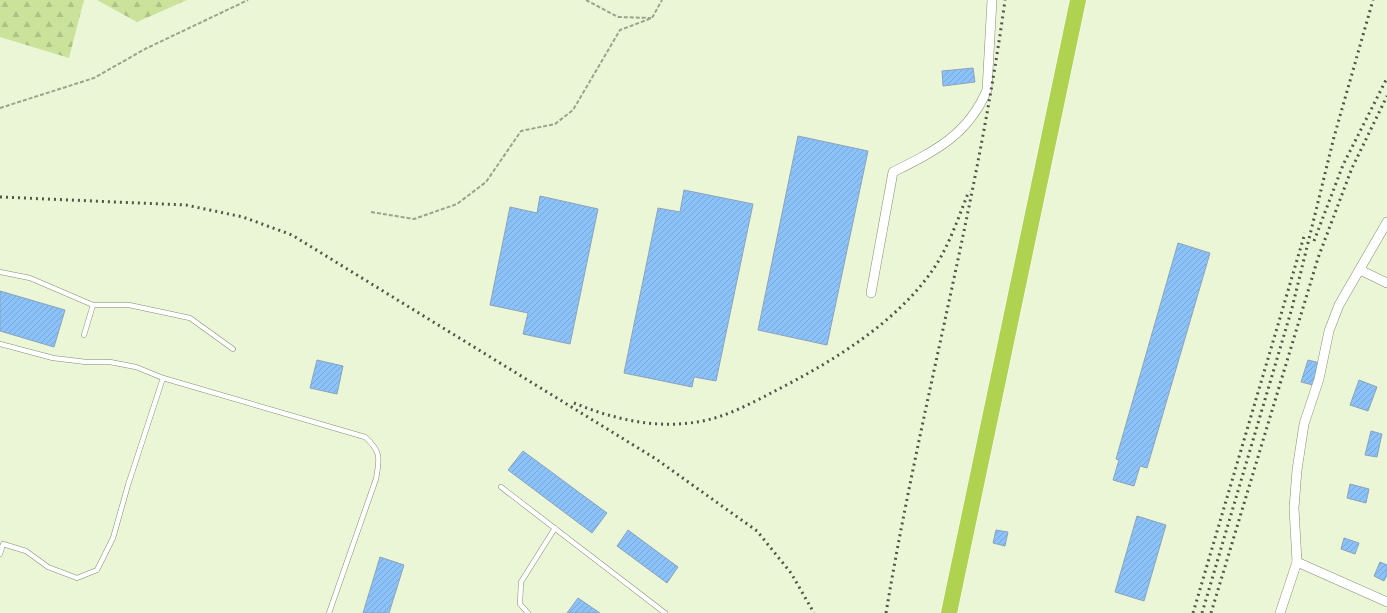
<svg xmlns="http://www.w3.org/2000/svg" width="1387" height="613" font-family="Lato,sans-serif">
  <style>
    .forest { fill: url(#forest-firs) }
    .building { fill: url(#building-hatch); stroke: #8ca3ba }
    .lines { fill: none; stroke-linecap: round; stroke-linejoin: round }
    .lane-casing { stroke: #848e72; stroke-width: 5.5 }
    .street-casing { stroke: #848e72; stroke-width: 10 }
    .highway-casing { stroke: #fff; stroke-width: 17 }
    .path { stroke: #9ba38c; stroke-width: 2; stroke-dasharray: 4 2; stroke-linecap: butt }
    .lane { stroke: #fff; stroke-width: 4.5 }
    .street { stroke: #fff; stroke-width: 9 }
    .highway { stroke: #afd350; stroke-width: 16 }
    .rail { stroke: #515747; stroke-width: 3; stroke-dasharray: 2 4; stroke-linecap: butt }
  </style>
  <defs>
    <pattern id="forest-firs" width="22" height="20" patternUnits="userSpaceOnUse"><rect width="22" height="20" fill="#cbe29b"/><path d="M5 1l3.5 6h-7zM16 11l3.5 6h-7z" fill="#aec285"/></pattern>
    <pattern id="building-hatch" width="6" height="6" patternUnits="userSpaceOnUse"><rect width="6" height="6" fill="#8ac2f9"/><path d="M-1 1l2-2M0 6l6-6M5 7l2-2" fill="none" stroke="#77a6d5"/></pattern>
  </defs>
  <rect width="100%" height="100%" fill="#ebf6d7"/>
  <g class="forest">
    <polygon points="0,0 84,0 69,58 0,37"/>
    <polygon points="97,0 187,0 137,22"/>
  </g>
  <g class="building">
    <polygon points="973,68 975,82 943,86 942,71"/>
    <polygon points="798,136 868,151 827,345 758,330"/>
    <polygon points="684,190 753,204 716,381 694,377 692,387 624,373 658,208 680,212"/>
    <polygon points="540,196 598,209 570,344 523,334 528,313 490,305 510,207 537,213"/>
    <polygon points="1178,243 1210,253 1147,468 1140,466 1134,486 1113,480 1119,460 1116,459"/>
    <polygon points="0,291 65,310 54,347 0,331"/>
    <polygon points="317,360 343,366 337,394 310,388"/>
    <polygon points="1308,360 1320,363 1313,385 1301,382"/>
    <polygon points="1359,380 1377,387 1368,411 1350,405"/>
    <polygon points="1371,431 1382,434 1377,457 1365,455"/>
    <polygon points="523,451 607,513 592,533 508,470"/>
    <polygon points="1350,484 1369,489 1366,503 1347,498"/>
    <polygon points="1137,516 1166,525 1144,601 1115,592"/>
    <polygon points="628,530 678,567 667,583 617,546"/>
    <polygon points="996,530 1008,532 1005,546 993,543"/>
    <polygon points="1344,538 1359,543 1355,554 1341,549"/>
    <polygon points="380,557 404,565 389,613 363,613"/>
    <polygon points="1380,562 1387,565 1387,575 1384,581 1374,576"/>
    <polygon points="578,598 600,613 567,613"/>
  </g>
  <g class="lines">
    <g class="lane-casing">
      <g id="lane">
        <polyline points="0,272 30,278 93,305 84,335"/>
        <polyline points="93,305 129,305 190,318 233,349"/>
        <path d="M0,344L53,358L86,362H110L136,367L163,378L365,437C381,451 380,458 376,479L329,613"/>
        <polyline points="501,487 665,613"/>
        <polyline points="0,554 3,544 26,551 48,567 77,578 97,570 113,538 128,485 163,378"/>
        <polyline points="528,613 520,604 521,582 555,528"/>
      </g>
    </g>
    <g class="street-casing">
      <g id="street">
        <polyline points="1360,270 1387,283"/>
        <path d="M871,293L893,172C935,151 968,135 987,90L992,0"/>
        <polyline points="1297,562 1387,602"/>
        <polyline points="1280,613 1297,562 1294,508 1297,470 1304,424 1319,379 1329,331 1339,305 1387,222"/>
      </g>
    </g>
    <g class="highway-casing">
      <polyline id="highway" points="949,613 1078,0"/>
    </g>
    <g class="path">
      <polyline points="586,0 618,17 651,18"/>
      <polyline points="0,108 94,78 145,49 248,0"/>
      <polyline points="371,212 414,219 457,204 486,182 521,131 555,124 573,110 620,30 652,18 662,0"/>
    </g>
    <use href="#lane" class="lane"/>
    <use href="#street" class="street"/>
    <use href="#highway" class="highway"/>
    <g class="rail">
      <polyline points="0,197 186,205 243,217 292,235 656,459 757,531 791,573 814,613"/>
      <polyline points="1314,241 1343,165 1387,78"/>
      <path d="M574,403C613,419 655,429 697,422C724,418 750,404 773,392C830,363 895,324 932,271C949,247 958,218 969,191"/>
      <path d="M886,613C920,408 977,207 1005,0"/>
      <polyline points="1193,613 1305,233"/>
      <polyline points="1202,613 1292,308 1334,137 1373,0"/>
      <polyline points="1211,613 1318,258 1352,168 1387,96"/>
    </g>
  </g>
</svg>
